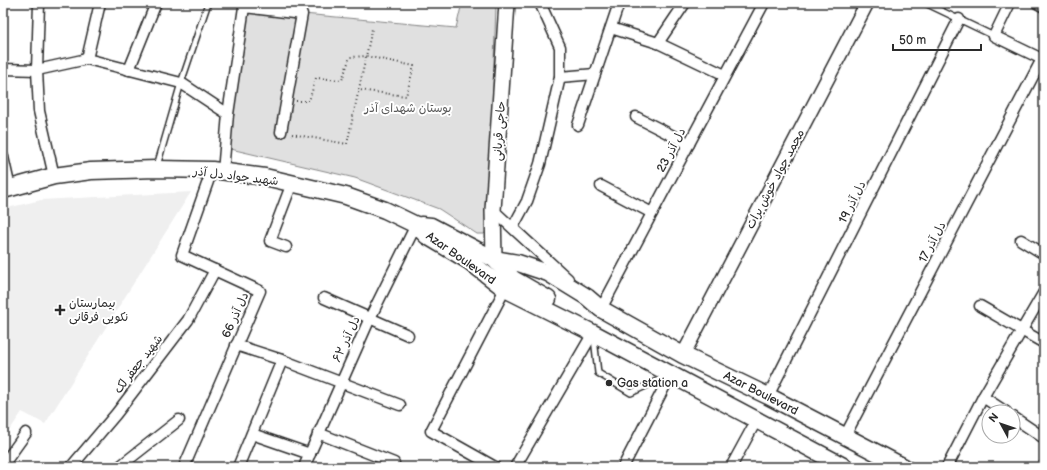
<svg xmlns="http://www.w3.org/2000/svg" width="1047" height="470" font-family="'Balsamiq Sans','Playpen Sans Arabic',sans-serif">
  <style>
    .built { fill: #efefef }
    .green { fill: #e0e0e0; stroke: #868686 }
    .lines { fill: none; stroke-linecap: round; stroke-linejoin: round }
    .service-casing { stroke: #2b2b2b; stroke-width: 8 }
    .minor-casing { stroke: #2b2b2b; stroke-width: 13 }
    .tertiary-casing { stroke: #2b2b2b; stroke-width: 16 }
    .secondary-casing { stroke: #2b2b2b; stroke-width: 18 }
    .primary-casing { stroke: #2b2b2b; stroke-width: 19 }
    .path { stroke: #2b2b2b; stroke-width: 2; stroke-dasharray: 1 3; stroke-linecap: butt }
    .service { stroke: #fff; stroke-width: 5 }
    .minor { stroke: #fff; stroke-width: 10 }
    .tertiary { stroke: #fff; stroke-width: 13 }
    .secondary { stroke: #fff; stroke-width: 15 }
    .primary { stroke: #fff; stroke-width: 16 }
    .poi-dot { fill: #2b2b2b; stroke: #fff; stroke-width: 1.5 }
    .labels { text-anchor: middle; stroke-width: 4; stroke-linejoin: round; paint-order: stroke }
    .park-label { font-size: 12px; fill: #585858; stroke: #fff }
    .street-label { font-size: 12px; fill: #2b2b2b; stroke: #fff }
    .poi-label { font-size: 12px; fill: #2b2b2b; stroke: #fff; text-anchor: start }
  </style>
  <rect width="100%" height="100%" fill="#fff"/>
  <filter id="ink" filterUnits="userSpaceOnUse"><feTurbulence type="fractalNoise" baseFrequency=".025" numOctaves="2"/><feDisplacementMap in="SourceGraphic" scale="8" xChannelSelector="R" yChannelSelector="G"/><feConvolveMatrix kernelMatrix="1 2 1 2 8 2 1 2 1" color-interpolation-filters="sRGB"/></filter>
  <g filter="url(#ink)">
    <polygon class="built" points="191,192 45,424 22,412 3,440 3,209 41,200"/>
    <polygon class="green" points="462,3 496,4 488,229 484,234 477,234 439,209 355,178 222,147 249,9 456,28"/>
    <g class="lines">
      <g class="service-casing">
        <g id="service">
          <polyline points="925,3 994,36"/>
          <polyline points="157,166 181,83 208,3"/>
          <polyline points="594,338 598,373 631,393 667,376"/>
        </g>
      </g>
      <g class="minor-casing">
        <g id="minor">
          <polyline points="39,3 37,70 39,111 54,176"/>
          <polyline points="1010,3 994,36 1044,60"/>
          <polyline points="1037,3 1044,7"/>
          <polyline points="611,28 658,43 725,75"/>
          <polyline points="658,43 685,3"/>
          <polyline points="87,59 100,3"/>
          <polyline points="3,69 37,70 87,59 181,83 228,114"/>
          <polyline points="129,70 156,3"/>
          <polyline points="560,77 595,74"/>
          <polyline points="636,117 689,144"/>
          <polyline points="578,125 619,3"/>
          <polyline points="3,157 10,188"/>
          <polyline points="223,172 228,114 244,7 302,14 281,132"/>
          <polyline points="601,186 652,213"/>
          <polyline points="493,210 568,279"/>
          <polyline points="513,227 527,201 540,164 560,77 560,47 540,3"/>
          <polyline points="1021,240 1044,254"/>
          <polyline points="286,247 270,241 292,183"/>
          <polyline points="324,298 408,335"/>
          <polyline points="980,306 1044,343"/>
          <polyline points="601,309 764,3"/>
          <polyline points="236,345 282,360 400,405"/>
          <polyline points="768,396 959,19"/>
          <polyline points="983,397 1006,412"/>
          <polyline points="1013,417 1044,438"/>
          <polyline points="318,433 394,463"/>
          <polyline points="252,434 310,454"/>
          <polyline points="845,436 1042,59"/>
          <polyline points="3,465 26,433"/>
          <polyline points="71,467 116,414 188,320 215,270"/>
          <polyline points="119,467 179,420"/>
          <polyline points="184,467 260,291 182,255 212,170"/>
          <polyline points="238,467 282,360"/>
          <polyline points="304,467 370,318 416,225"/>
          <polyline points="495,467 431,431 505,289"/>
          <polyline points="515,467 593,333"/>
          <polyline points="623,467 671,374"/>
          <polyline points="731,467 756,421"/>
          <polyline points="947,467 983,397 1044,292"/>
        </g>
      </g>
      <g class="tertiary-casing">
        <polyline id="tertiary" points="683,355 867,3"/>
      </g>
      <g class="secondary-casing">
        <polyline id="secondary" points="494,259 493,210 507,3"/>
      </g>
      <g class="primary-casing">
        <g id="primary">
          <polyline points="3,190 54,176 91,171 156,169 212,170 265,177 346,196 385,210 416,225 427,236 469,261 505,289 593,333 845,467"/>
          <polyline points="421,225 431,226 494,259 518,263 548,273 587,297 601,309 683,355 768,396 904,467"/>
          <polyline points="494,259 513,279 548,299"/>
        </g>
      </g>
      <g class="path">
        <polyline points="296,101 309,101 316,78 342,80 350,57 366,56 414,66 406,96 359,90"/>
        <polyline points="292,134 347,144 372,29"/>
      </g>
      <use href="#service" class="service"/>
      <use href="#minor" class="minor"/>
      <use href="#tertiary" class="tertiary"/>
      <use href="#secondary" class="secondary"/>
      <use href="#primary" class="primary"/>
    </g>
  </g>
  <g class="poi-dot">
    <path d="M58 304h4v4h4v4h-4v4h-4v-4h-4v-4h4z"/>
    <circle cx="609" cy="383" r="4"/>
  </g>
  <g class="labels">
    <g class="park-label">
      <text x="408" y="112">بوستان شهدای آذر</text>
    </g>
    <g class="street-label">
      <text transform="translate(499 131) rotate(-86)" y="4">حاجی قربانی</text>
      <text transform="translate(671 150) rotate(-62)" y="4">دل آذر 23</text>
      <text transform="translate(236 176) rotate(7)" y="4">شهید جواد دل آذر</text>
      <text transform="translate(775 179) rotate(-62)" y="4">محمد جواد خوش برات</text>
      <text transform="translate(852 202) rotate(-63)" y="4">دل آذر 19</text>
      <text transform="translate(932 242) rotate(-62)" y="4">دل آذر 17</text>
      <text transform="translate(461 258) rotate(35)" y="4">Azar Boulevard</text>
      <text transform="translate(235 315) rotate(-66)" y="4">دل آذر 66</text>
      <text transform="translate(346 339) rotate(-65)" y="4">دل آذر ۶۲</text>
      <text transform="translate(138 364) rotate(-52)" y="4">شهید جعفر لک</text>
      <text transform="translate(761 393) rotate(27)" y="4">Azar Boulevard</text>
    </g>
    <g class="poi-label">
      <text x="69" y="307">بیمارستان<tspan x="69" dy="14">نکویی فرقانی</tspan></text>
      <text x="617" y="387">Gas station a</text>
    </g>
  </g>
  <rect width="1047" height="470" fill="none" stroke="#fff" stroke-width="16"/>
  <rect x="8" y="8" width="1031" height="454" fill="none" stroke="#2b2b2b" stroke-width="1.5" filter="url(#ink)"/>
  <g transform="translate(1001 424) rotate(310)"><circle r="19" fill="#ffffff" stroke="#aaaaaa"/>
  <path d="M0-3L7 15L0 10L-7 15Z" fill="#2b2b2b"/>
  <text y="-6" font-size="11" font-weight="bold" text-anchor="middle" fill="#2b2b2b">N</text>
  </g>
  <path d="M893 44v6h88v-6" fill="none" stroke="#2b2b2b" stroke-width="2"/>
  <text x="899" y="44" font-size="12" fill="#2b2b2b" stroke="#ffffff" stroke-width="3" paint-order="stroke">50 m</text>
</svg>
